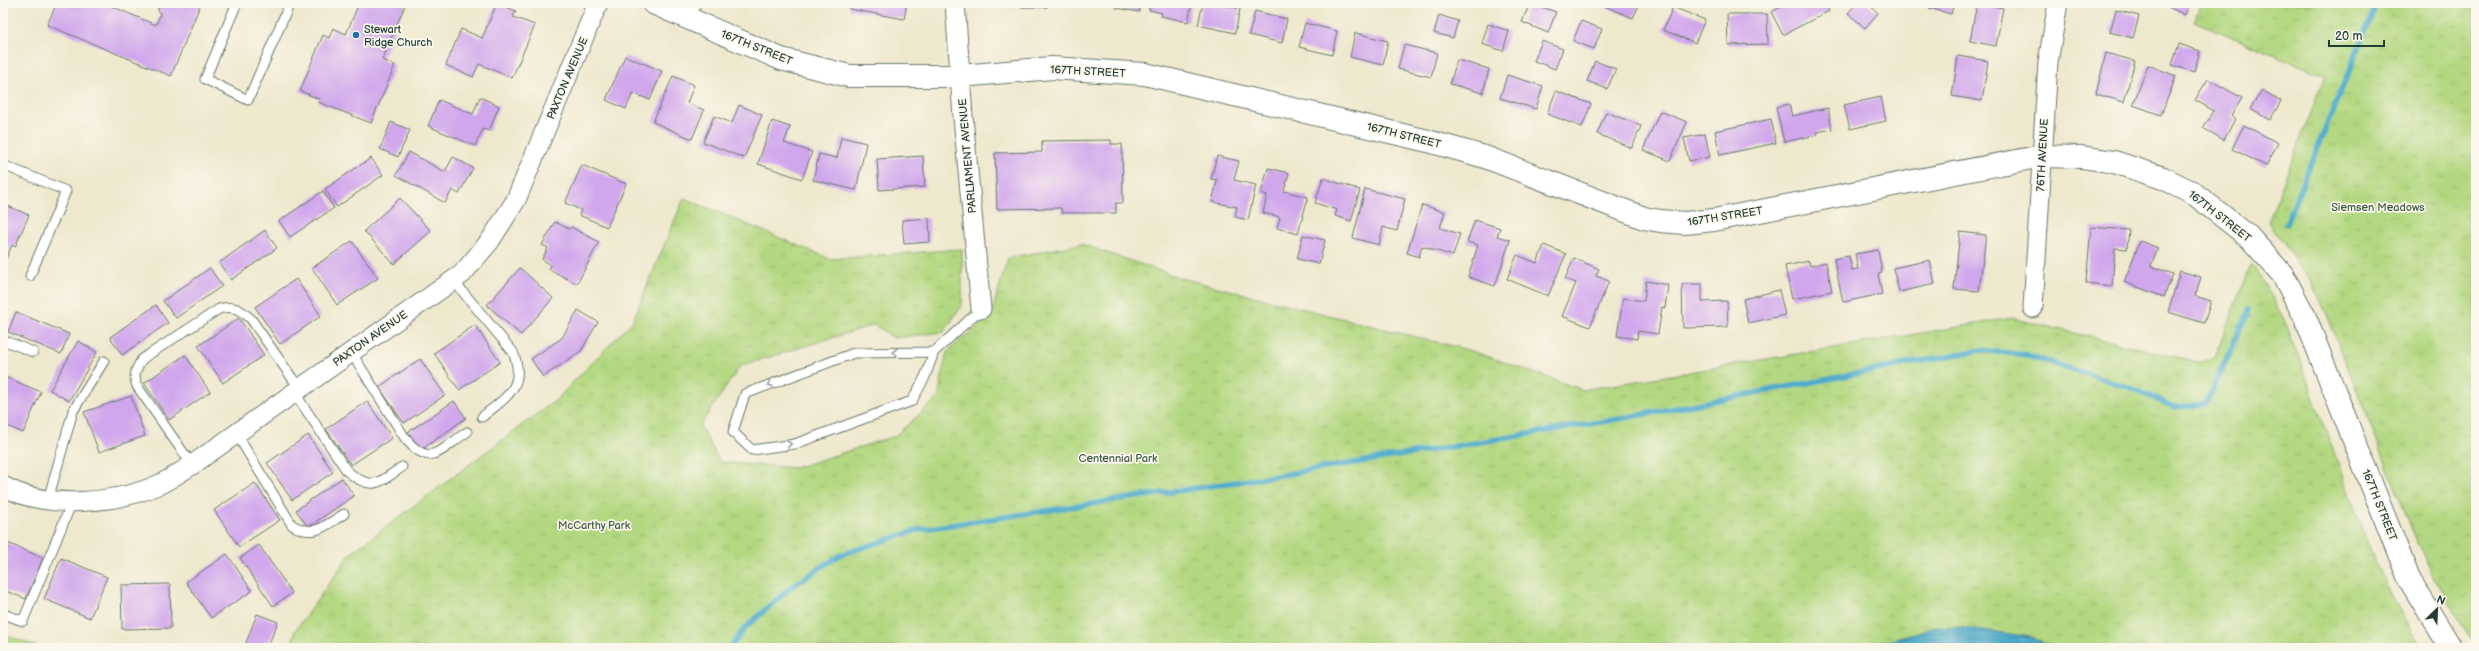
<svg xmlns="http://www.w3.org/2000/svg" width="2479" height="651" font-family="'Balsamiq Sans',sans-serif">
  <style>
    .grass { fill: url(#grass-tufts); stroke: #6a8a5a }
    .water { fill: url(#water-rules); stroke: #367480 }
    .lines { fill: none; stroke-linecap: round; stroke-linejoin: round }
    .stream { stroke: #4eaccc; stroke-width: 5.5 }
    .building { fill: #d0a6ec }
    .lane-casing { stroke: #67796a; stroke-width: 11 }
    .street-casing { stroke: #67796a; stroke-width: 21 }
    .secondary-casing { stroke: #67796a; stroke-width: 24 }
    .lane { stroke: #fff; stroke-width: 9 }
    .street { stroke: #fff; stroke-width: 19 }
    .secondary { stroke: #fff; stroke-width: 22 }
    .oneway { stroke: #8f9e9a }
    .poi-dot { fill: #1f6fb2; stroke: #fbf7ec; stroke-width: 1.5 }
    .labels { text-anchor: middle; stroke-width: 3.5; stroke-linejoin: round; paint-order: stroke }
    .poi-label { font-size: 11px; fill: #1f3d34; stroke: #fbf7ec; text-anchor: start }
    .street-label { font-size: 11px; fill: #1f3d34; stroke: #fbf7ec }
    .park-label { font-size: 11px; fill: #3d5c43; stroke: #fbf7ec }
  </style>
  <defs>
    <pattern id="grass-tufts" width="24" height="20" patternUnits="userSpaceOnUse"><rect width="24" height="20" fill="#b4d881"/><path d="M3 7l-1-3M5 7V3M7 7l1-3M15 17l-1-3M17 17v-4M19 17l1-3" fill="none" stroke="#9aba70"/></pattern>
    <pattern id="water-rules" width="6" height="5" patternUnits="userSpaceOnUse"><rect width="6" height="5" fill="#4eaccc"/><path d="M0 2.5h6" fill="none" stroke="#408da6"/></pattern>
  </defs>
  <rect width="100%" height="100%" fill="#fbf7ec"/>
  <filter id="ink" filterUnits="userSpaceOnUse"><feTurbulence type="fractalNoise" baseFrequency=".025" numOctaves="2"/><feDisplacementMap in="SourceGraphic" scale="8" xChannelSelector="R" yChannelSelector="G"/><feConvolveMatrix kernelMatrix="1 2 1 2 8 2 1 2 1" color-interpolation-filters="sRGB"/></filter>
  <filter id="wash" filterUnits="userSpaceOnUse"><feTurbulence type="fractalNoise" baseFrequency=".012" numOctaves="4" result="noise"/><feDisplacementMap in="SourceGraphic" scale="16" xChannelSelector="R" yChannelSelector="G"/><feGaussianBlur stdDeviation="0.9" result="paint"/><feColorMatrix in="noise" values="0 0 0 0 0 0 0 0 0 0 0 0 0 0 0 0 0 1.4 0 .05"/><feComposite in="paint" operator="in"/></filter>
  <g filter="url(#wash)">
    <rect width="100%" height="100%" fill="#eee8cd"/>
    <g class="grass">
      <polygon points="2202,3 2476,3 2476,647 2433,576 2417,542 2325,310 2310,280 2268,222 2325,76 2194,21"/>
      <polygon points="684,198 830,259 962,249 962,305 944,332 894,338 874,325 740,366 700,426 720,462 795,468 895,436 938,398 947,352 991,315 1008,258 1081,244 1181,278 1472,351 1583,390 2011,318 2202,363 2215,357 2251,265 2257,271 2286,324 2374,560 2403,617 2422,648 291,648 295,631 351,553 557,399 632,322"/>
      <polygon points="3,634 40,648 3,648"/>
    </g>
    <g class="water">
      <polygon points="1937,627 1963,627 2031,637 2058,648 1857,648"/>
      <polygon points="1668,644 1692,648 1608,648"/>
    </g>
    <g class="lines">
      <g class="stream">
        <polyline points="2286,224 2377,3"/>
        <polyline points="730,648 745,628 791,587 840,555 917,530 1270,477 1619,419 1980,350 2027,355 2129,387 2174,407 2205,405 2249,310"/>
      </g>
    </g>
    <g id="blocks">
      <g class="building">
        <polygon points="57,3 104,3 156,25 160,15 156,3 201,3 171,76 47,25"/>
        <polygon points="359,3 406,3 382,60 395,65 371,123 318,102 319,99 300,91 323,35 329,38 333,28 346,34"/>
        <polygon points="497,3 516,11 513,17 535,25 512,78 479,64 473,77 446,65 461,29 482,38"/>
        <polygon points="850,3 907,3 904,19 849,9"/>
        <rect x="1022" y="3" width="25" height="4"/>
        <polygon points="1117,3 1141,3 1139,12 1116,8"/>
        <polygon points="1150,3 1192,3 1188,22 1161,16 1162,13 1149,10"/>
        <polygon points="1203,3 1215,3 1240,9 1235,33 1198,25"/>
        <polygon points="1530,3 1556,12 1548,33 1522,22"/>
        <polygon points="1597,3 1640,3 1633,18"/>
        <polygon points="1789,3 1825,3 1829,11 1783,35 1771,12"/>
        <polygon points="1857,3 1867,3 1878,13 1865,28 1848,13"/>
        <polygon points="1931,3 1954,3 1951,14 1929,8"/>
        <polygon points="1977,3 2003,8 1996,46 1970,41"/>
        <polygon points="2165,3 2190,3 2185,15 2164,5"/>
        <polygon points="1673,7 1705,20 1695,43 1663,30"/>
        <polygon points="2116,10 2139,16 2133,38 2110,32"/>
        <polygon points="1255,11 1287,19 1282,43 1249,35"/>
        <polygon points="1727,14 1767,14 1768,44 1728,45"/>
        <polygon points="1439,15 1458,21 1453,38 1434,33"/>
        <polygon points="1581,21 1602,29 1594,49 1573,41"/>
        <polygon points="1305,23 1337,31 1332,55 1299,47"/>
        <polygon points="1488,24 1509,31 1503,51 1482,44"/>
        <polygon points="1355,33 1388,41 1383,65 1350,57"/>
        <polygon points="1542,41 1563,49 1555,69 1534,61"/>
        <polygon points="2179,44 2200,51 2194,72 2172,65"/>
        <polygon points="1404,45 1437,53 1431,77 1398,69"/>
        <polygon points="2106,53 2135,61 2124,102 2096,94"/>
        <polygon points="625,56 662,71 650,100 633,93 626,109 606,100"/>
        <polygon points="1958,56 1988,61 1982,101 1952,96"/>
        <polygon points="1457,60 1489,69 1483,93 1450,84"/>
        <polygon points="1595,61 1616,69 1607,89 1587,81"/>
        <polygon points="2148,65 2176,76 2161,115 2133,105"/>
        <polygon points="1507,75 1543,86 1536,109 1500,98"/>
        <polygon points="673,76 694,85 687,103 704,110 692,139 653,122"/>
        <polygon points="2208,79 2242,98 2231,116 2235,119 2224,140 2203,128 2214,111 2195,100"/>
        <polygon points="2262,90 2281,101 2270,120 2250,109"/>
        <polygon points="1556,91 1591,104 1582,127 1547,114"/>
        <polygon points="480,97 499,106 489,131 483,129 475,146 428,126 439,100 473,114"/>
        <polygon points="1881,97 1886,121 1850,129 1844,105"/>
        <polygon points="1789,104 1792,116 1828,108 1832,129 1817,132 1817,135 1784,142 1776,107"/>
        <polygon points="739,105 762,115 744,158 703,142 714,116 732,123"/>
        <polygon points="1660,111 1687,122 1670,161 1643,150"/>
        <polygon points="1606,112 1641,126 1632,148 1597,134"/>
        <polygon points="1771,119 1776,143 1720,155 1715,131"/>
        <polygon points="772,121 790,127 784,143 812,152 802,179 758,164"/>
        <polygon points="391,122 410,130 398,157 380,149"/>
        <polygon points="2244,125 2278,143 2266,166 2232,149"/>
        <polygon points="1705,134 1710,157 1689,161 1684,138"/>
        <polygon points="841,137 866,143 856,190 813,180 819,154 837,158"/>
        <polygon points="1111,140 1111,144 1122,144 1123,203 1116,203 1116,213 1062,213 1061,208 997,209 995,153 1042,152 1042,141"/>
        <polygon points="409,152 445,172 453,157 473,168 459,194 452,190 445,203 396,175"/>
        <polygon points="923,156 925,187 879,190 877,159"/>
        <polygon points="1217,156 1239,161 1234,180 1256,185 1248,220 1235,217 1237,207 1212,202 1217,180 1211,179"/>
        <polygon points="371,158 383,175 337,207 325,189"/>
        <polygon points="582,165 626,184 607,227 579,215 581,210 565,203"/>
        <polygon points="1268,168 1289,173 1284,191 1308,197 1298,234 1277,228 1280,217 1263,213 1267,195 1261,193"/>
        <polygon points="1323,178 1360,190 1351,221 1335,216 1337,210 1315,203"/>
        <polygon points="1365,189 1405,199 1397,231 1383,227 1379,245 1353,238"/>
        <polygon points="323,191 334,208 290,237 279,221"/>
        <polygon points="400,198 431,231 394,264 364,231"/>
        <polygon points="3,204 29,215 15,247 12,245 3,266"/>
        <polygon points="1422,205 1445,212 1440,228 1460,234 1453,256 1422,246 1419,257 1407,253"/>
        <polygon points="929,218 930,242 904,244 902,220"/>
        <polygon points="1475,220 1500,228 1497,236 1510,240 1495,286 1468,277 1478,245 1467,242"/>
        <polygon points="555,222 569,229 571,227 599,242 577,284 549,269 551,265 542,259 548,248 542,245"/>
        <polygon points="2091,227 2129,230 2127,249 2115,248 2112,286 2086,283"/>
        <polygon points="265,230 277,248 231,280 219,263"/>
        <polygon points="1960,232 1986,235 1979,291 1954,289"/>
        <polygon points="1303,235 1325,240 1319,264 1297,259"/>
        <polygon points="352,241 378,278 337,305 312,268"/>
        <polygon points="2140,241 2158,248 2151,266 2173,274 2164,297 2124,282"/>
        <polygon points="1544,245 1566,254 1548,296 1507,279 1517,255 1537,263"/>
        <polygon points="1878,250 1882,273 1878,274 1882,294 1843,302 1834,259 1849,256 1852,270 1858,269 1855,254"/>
        <polygon points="1574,258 1599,269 1596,276 1609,281 1590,327 1562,316 1576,283 1565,279"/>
        <polygon points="1930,260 1935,284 1899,292 1893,268"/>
        <polygon points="1809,261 1810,266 1826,262 1832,291 1792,299 1785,266"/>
        <polygon points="210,268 222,286 176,318 163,301"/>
        <polygon points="520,268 553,298 521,335 487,305"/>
        <polygon points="2180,271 2201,277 2195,296 2211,301 2204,323 2168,312"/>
        <polygon points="296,279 321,316 280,344 255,307"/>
        <polygon points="1646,281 1668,285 1665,308 1662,307 1658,334 1638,331 1637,339 1617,336 1623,298 1644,301"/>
        <polygon points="1682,284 1702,284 1702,302 1727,301 1728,327 1683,328"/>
        <polygon points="1779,290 1785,315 1748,323 1743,299"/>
        <polygon points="156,305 168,323 122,355 110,337"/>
        <polygon points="3,306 6,308 3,316"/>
        <polygon points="578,310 598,322 581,351 543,377 531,359 562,338"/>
        <polygon points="16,312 69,334 61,354 8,332"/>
        <polygon points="239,318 264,355 223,383 198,346"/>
        <polygon points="475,325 500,362 459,390 434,353"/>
        <polygon points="78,341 97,352 69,401 50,390"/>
        <polygon points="185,355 210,392 169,420 144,383"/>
        <polygon points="420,359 445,395 404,423 379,387"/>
        <polygon points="3,376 41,392 23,433 3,424"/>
        <polygon points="131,396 145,436 99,452 84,412"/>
        <polygon points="367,401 392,438 351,465 326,429"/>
        <polygon points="454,401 466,418 421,450 408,432"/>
        <polygon points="308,435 333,472 292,500 267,463"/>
        <polygon points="342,478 354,496 308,527 296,510"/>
        <polygon points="255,483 280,520 239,547 214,510"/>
        <polygon points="3,541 43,558 26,599 3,590"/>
        <polygon points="259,545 292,593 273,606 240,558"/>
        <polygon points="227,554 252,591 211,618 186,582"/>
        <polygon points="61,558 107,577 90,618 44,599"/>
        <polygon points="170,584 171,628 122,629 121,585"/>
        <polygon points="257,614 278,622 267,648 244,648"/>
      </g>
    </g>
  </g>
  <g filter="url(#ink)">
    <use href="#blocks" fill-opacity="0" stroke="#67796a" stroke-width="1"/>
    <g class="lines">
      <g class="lane-casing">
        <g id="lane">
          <polyline points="237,3 205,79 248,100 290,3"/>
          <polyline points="3,165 66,191 30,276"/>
          <path d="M453,280L513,352C527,387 506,397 482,417"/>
          <polyline points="3,340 33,352"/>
          <path d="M351,352L405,438C430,469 440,450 467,432"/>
          <polyline points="934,352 854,353 745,394 733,432 752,450 795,444 912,401 925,377 934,352 981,309"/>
          <path d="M294,392L347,471C372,492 379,483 402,467"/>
          <path d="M236,433L292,525C315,538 324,526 344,514"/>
          <path d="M192,465L137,386C133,375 136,369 142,359L219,309C233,305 240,309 251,319L299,388"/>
          <polyline points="48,500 73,411 104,361"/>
          <polyline points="3,614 23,621 72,502"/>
        </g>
      </g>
      <g class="street-casing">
        <g id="street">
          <polyline points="955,3 963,117 981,309"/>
          <polyline points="685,16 691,3"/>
          <polyline points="2033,308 2048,62 2058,3"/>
          <path d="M3,486C46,510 116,504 160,484C171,479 182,471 192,465L462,274L490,241L516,200L598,3"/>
        </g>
      </g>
      <g class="secondary-casing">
        <polyline id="secondary" points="653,3 781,59 849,76 961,76 1052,68 1145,74 1428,141 1485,157 1644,218 1660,221 1685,223 1714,220 2042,156 2082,157 2114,162 2163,178 2192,192 2249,237 2283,275 2305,317 2409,579 2451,648"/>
      </g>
      <use href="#lane" class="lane"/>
      <use href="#street" class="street"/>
      <use href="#secondary" class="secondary"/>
    </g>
    <defs><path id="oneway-chevron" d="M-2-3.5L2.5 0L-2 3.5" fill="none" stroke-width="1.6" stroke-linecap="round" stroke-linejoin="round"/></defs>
    <g class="oneway">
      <use href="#oneway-chevron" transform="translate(895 352) rotate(179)"/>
      <use href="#oneway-chevron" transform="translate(770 384) rotate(160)"/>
      <use href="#oneway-chevron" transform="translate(789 444) rotate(-9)"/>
    </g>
  </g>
  <circle class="poi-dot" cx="356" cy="35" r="4"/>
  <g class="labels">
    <g class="poi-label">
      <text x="364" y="33">Stewart<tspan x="364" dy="13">Ridge Church</tspan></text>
    </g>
    <g class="street-label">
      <text transform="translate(757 47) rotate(22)" y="4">167TH STREET</text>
      <text transform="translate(1088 71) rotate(3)" y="4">167TH STREET</text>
      <text transform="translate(567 78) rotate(-67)" y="4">PAXTON AVENUE</text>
      <text transform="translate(1404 135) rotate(14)" y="4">167TH STREET</text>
      <text transform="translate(2042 155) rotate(-87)" y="4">76TH AVENUE</text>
      <text transform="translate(967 156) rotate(-95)" y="4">PARLIAMENT AVENUE</text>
      <text transform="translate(1725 216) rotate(-9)" y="4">167TH STREET</text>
      <text transform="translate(2220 216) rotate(38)" y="4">167TH STREET</text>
      <text transform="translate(370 338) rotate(-35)" y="4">PAXTON AVENUE</text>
      <text transform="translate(2380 505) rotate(68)" y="4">167TH STREET</text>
    </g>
    <g class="park-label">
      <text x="2378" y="211">Siemsen Meadows</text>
      <text x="1118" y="462">Centennial Park</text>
      <text x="594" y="529">McCarthy Park</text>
    </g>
  </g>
  <rect width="2479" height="651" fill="none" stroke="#fbf7ec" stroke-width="16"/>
  <g transform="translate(2437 609) rotate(24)" stroke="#fbf7ec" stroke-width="3" paint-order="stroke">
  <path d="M0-3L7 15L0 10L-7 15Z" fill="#1f3d34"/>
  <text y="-6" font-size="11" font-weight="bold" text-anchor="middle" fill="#1f3d34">N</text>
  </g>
  <path d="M2329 40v6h55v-6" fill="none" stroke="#1f3d34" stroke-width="2"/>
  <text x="2335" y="40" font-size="12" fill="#1f3d34" stroke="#fbf7ec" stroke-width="3" paint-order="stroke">20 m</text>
</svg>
